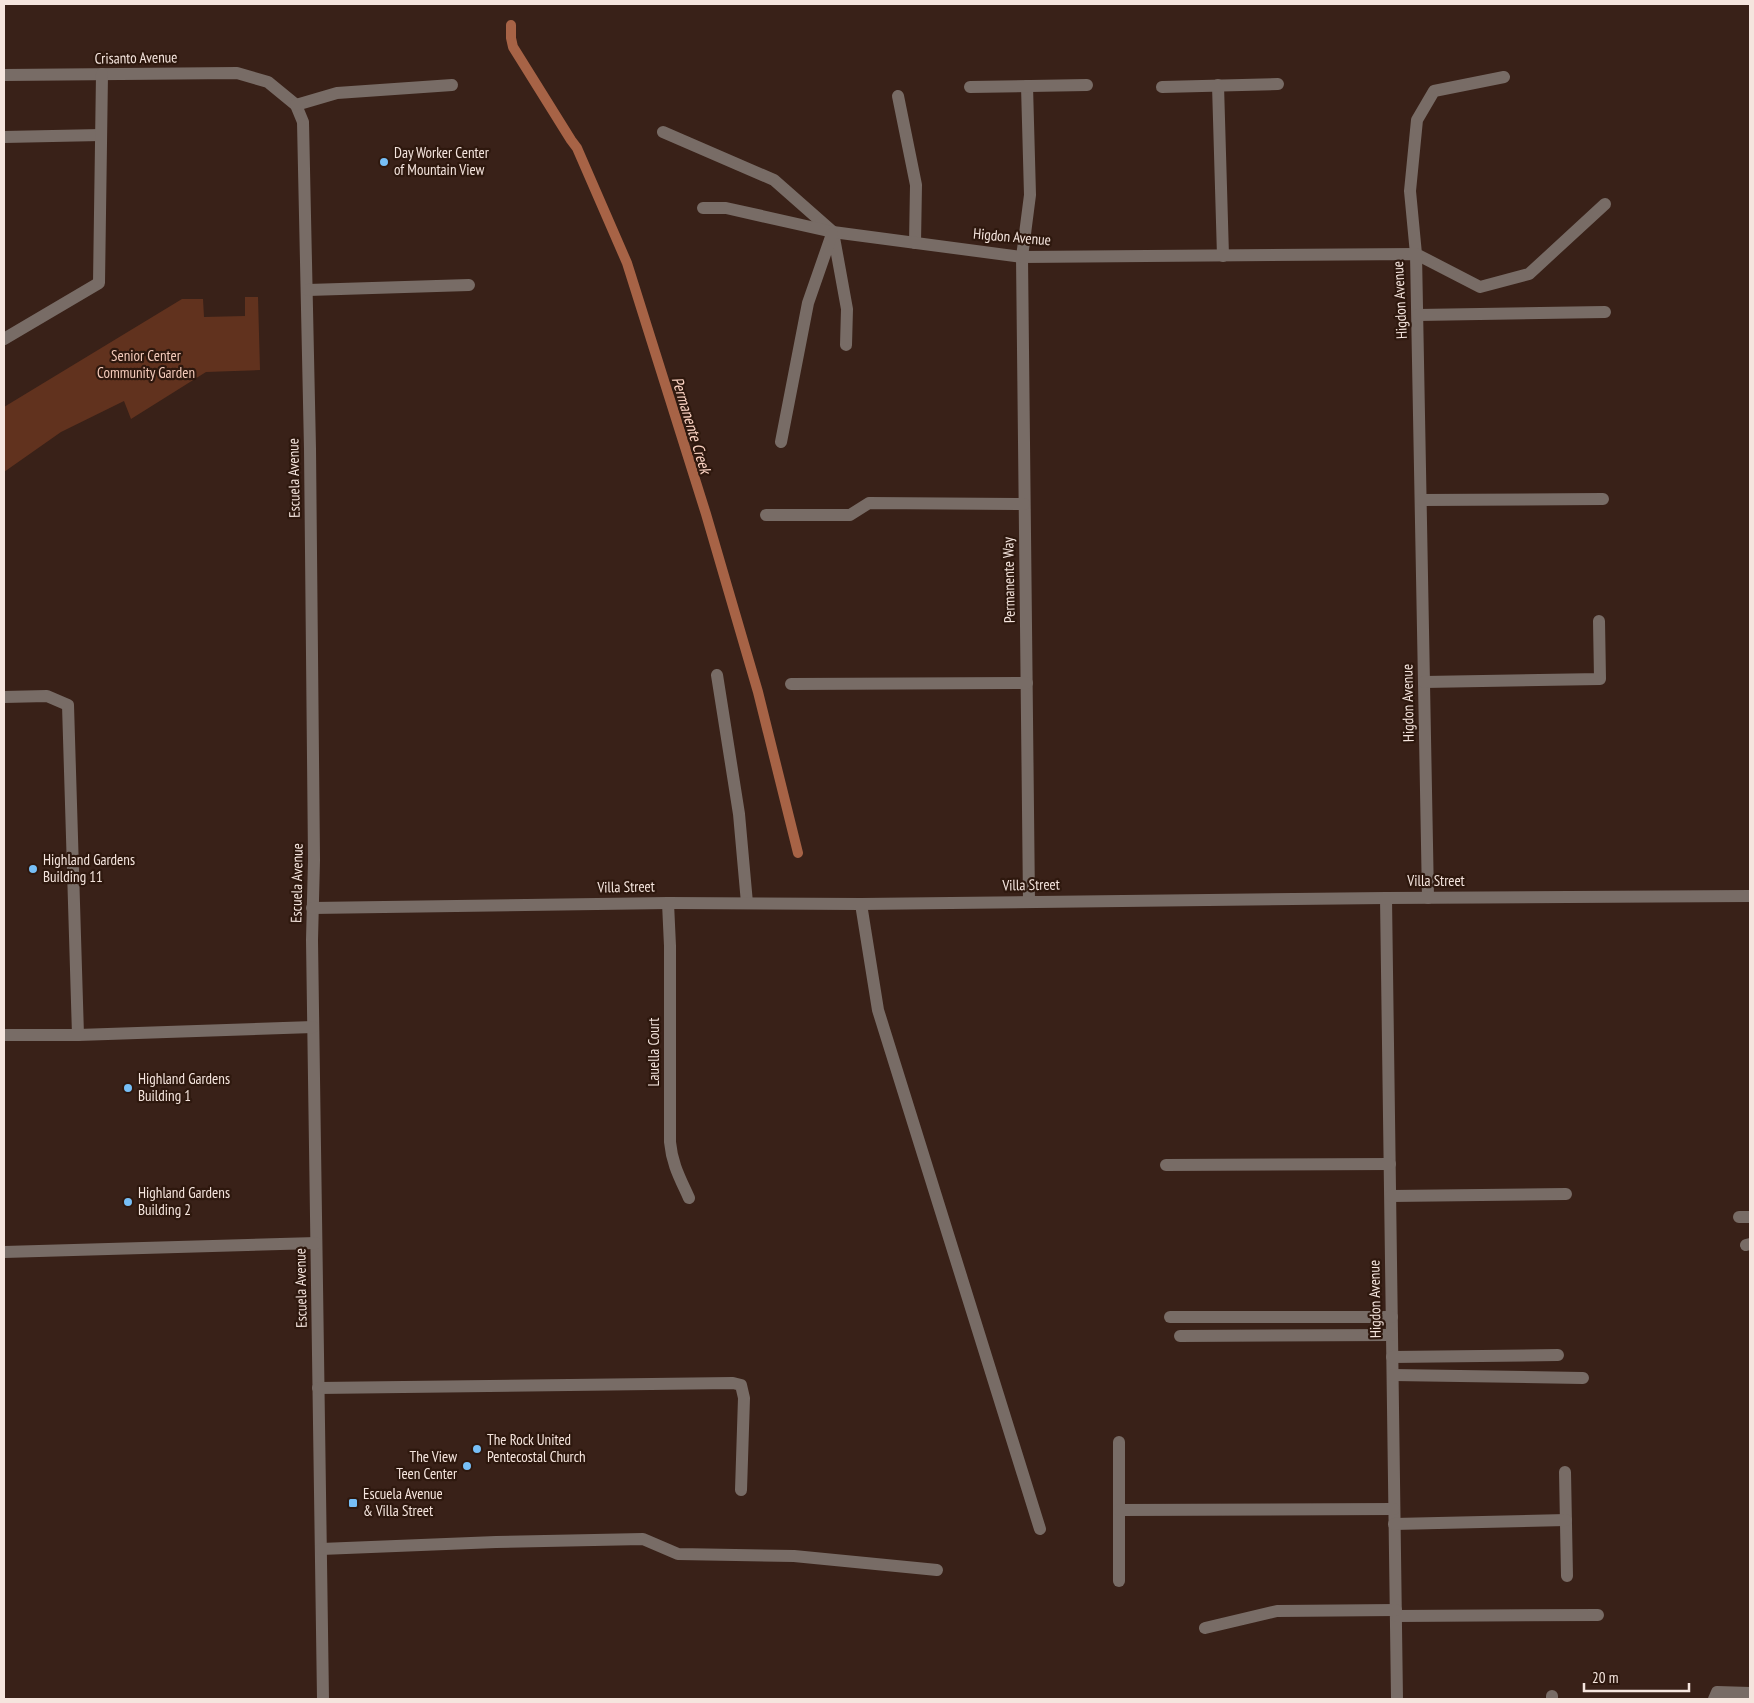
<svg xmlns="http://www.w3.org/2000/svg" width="1754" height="1703" font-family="'PT Sans Narrow',sans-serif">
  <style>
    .green { fill: #61321e }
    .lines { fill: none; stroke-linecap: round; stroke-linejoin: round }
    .stream { stroke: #a76346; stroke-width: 10 }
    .minor { stroke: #786c66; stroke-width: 12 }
    .poi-dot { fill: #77bff7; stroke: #2e180e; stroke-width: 2 }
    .labels { text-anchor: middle; stroke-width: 4.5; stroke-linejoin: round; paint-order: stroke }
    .street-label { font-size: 15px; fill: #f5e5de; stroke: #2e180e }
    .poi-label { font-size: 15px; fill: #f5e5de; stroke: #2e180e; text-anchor: start }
    .park-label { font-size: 15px; fill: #f4cbbb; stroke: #2e180e }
    .water-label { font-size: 16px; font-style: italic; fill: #fdd4c4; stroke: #2e180e }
  </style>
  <rect width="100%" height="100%" fill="#392118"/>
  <polygon class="green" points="245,297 258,297 260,370 206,372 131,419 124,401 61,432 4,472 4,407 182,299 203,299 204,317 245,316"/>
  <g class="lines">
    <polyline class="stream" points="511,25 511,38 513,47 571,140 577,148 627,263 706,514 758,692 798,853"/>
    <g class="minor">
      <polyline points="4,75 237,73 268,82 296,105 303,122 310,449 314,860 312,940 323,1699"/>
      <polyline points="1504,77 1434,91 1417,120 1410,191 1416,254 1480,287 1529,274 1605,204"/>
      <polyline points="1218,85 1223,256"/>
      <polyline points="1027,86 1030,195 1022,257 1029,902"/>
      <polyline points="970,87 1087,85"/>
      <polyline points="1162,87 1278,84"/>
      <polyline points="898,96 916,185 915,243"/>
      <polyline points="296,105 337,93 452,85"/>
      <polyline points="663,132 774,180 833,232 847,309 846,345"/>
      <polyline points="4,137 101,135"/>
      <polyline points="703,208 726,208 833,232 1022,257 1416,254 1428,898"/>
      <polyline points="308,290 469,285"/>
      <polyline points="1418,315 1605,312"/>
      <polyline points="4,339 99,283 102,74"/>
      <polyline points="781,442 808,303 832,234"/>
      <polyline points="1421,500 1603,499"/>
      <polyline points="766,515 850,515 869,503 1024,504"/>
      <polyline points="717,675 739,814 747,903"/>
      <polyline points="1424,682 1600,679 1599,621"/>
      <polyline points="791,684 1027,683"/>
      <polyline points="4,697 47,696 68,705 78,1035"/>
      <polyline points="1386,898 1397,1699"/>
      <path d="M668,903L670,946V1142C672,1164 680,1178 689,1198"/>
      <polyline points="861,904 878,1010 1040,1529"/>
      <polyline points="312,908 668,903 861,904 1386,898 1750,896"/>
      <polyline points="4,1035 78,1035 313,1027"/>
      <polyline points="1166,1165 1390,1164"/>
      <polyline points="1391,1196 1566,1194"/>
      <polyline points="1739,1217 1750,1217"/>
      <polyline points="1746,1245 1750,1244"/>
      <polyline points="4,1252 316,1243"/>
      <polyline points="1170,1317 1392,1317"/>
      <polyline points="1180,1336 1392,1335"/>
      <polyline points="1392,1357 1558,1355"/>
      <polyline points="1393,1375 1583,1378"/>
      <polyline points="318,1388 733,1383 741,1385 744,1398 741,1490"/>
      <polyline points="1119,1442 1119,1581"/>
      <polyline points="1565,1472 1567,1576"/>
      <polyline points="1119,1510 1394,1509"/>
      <polyline points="1394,1524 1566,1520"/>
      <polyline points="321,1549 496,1542 643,1539 678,1554 794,1556 937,1570"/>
      <polyline points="1396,1616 1598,1615"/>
      <polyline points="1205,1628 1277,1611 1396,1610"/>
      <polyline points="1552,1696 1552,1699"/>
      <polyline points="1714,1699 1717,1692 1750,1693"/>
    </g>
  </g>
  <g class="poi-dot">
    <circle cx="384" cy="162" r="5"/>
    <circle cx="33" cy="869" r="5"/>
    <circle cx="128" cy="1088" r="5"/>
    <circle cx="128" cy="1202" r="5"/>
    <circle cx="477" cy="1449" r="5"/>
    <circle cx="467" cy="1466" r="5"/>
    <rect x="348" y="1498" width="10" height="10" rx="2.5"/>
  </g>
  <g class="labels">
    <g class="street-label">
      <text transform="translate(136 58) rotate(-1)" y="5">Crisanto Avenue</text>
      <text transform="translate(1012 237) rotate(5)" y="5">Higdon Avenue</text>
      <text transform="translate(1400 300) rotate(-93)" y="5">Higdon Avenue</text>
      <text transform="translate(294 478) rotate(-91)" y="5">Escuela Avenue</text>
      <text transform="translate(1009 580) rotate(-91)" y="5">Permanente Way</text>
      <text transform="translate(1408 703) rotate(-91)" y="5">Higdon Avenue</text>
      <text x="1436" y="886">Villa Street</text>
      <text transform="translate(297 883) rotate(-89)" y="5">Escuela Avenue</text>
      <text transform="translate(1031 885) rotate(-1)" y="5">Villa Street</text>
      <text transform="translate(626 887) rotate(-1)" y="5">Villa Street</text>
      <text transform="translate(654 1052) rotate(-90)" y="5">Lauella Court</text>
      <text transform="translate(301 1288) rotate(-91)" y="5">Escuela Avenue</text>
      <text transform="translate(1375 1299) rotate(-91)" y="5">Higdon Avenue</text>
    </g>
    <g class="poi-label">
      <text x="394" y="158">Day Worker Center<tspan x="394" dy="17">of Mountain View</tspan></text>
      <text x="43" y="865">Highland Gardens<tspan x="43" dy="17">Building 11</tspan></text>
      <text x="138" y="1084">Highland Gardens<tspan x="138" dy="17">Building 1</tspan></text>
      <text x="138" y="1198">Highland Gardens<tspan x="138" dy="17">Building 2</tspan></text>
      <text x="487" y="1445">The Rock United<tspan x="487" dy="17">Pentecostal Church</tspan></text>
      <text x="457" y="1462" text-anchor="end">The View<tspan x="457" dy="17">Teen Center</tspan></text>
      <text x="363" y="1499">Escuela Avenue<tspan x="363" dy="17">&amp; Villa Street</tspan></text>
    </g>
    <g class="park-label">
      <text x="146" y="361">Senior Center<tspan x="146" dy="17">Community Garden</tspan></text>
    </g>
    <g class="water-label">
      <text transform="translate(692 425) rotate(73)" y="6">Permanente Creek</text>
    </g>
  </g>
  <rect width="1754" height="1703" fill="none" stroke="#f5e5de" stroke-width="10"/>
  <path d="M1584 1683v8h105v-8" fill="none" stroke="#f5e5de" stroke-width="2.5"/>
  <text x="1592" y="1683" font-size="15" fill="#f5e5de" stroke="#2e180e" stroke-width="4" paint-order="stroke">20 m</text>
</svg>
